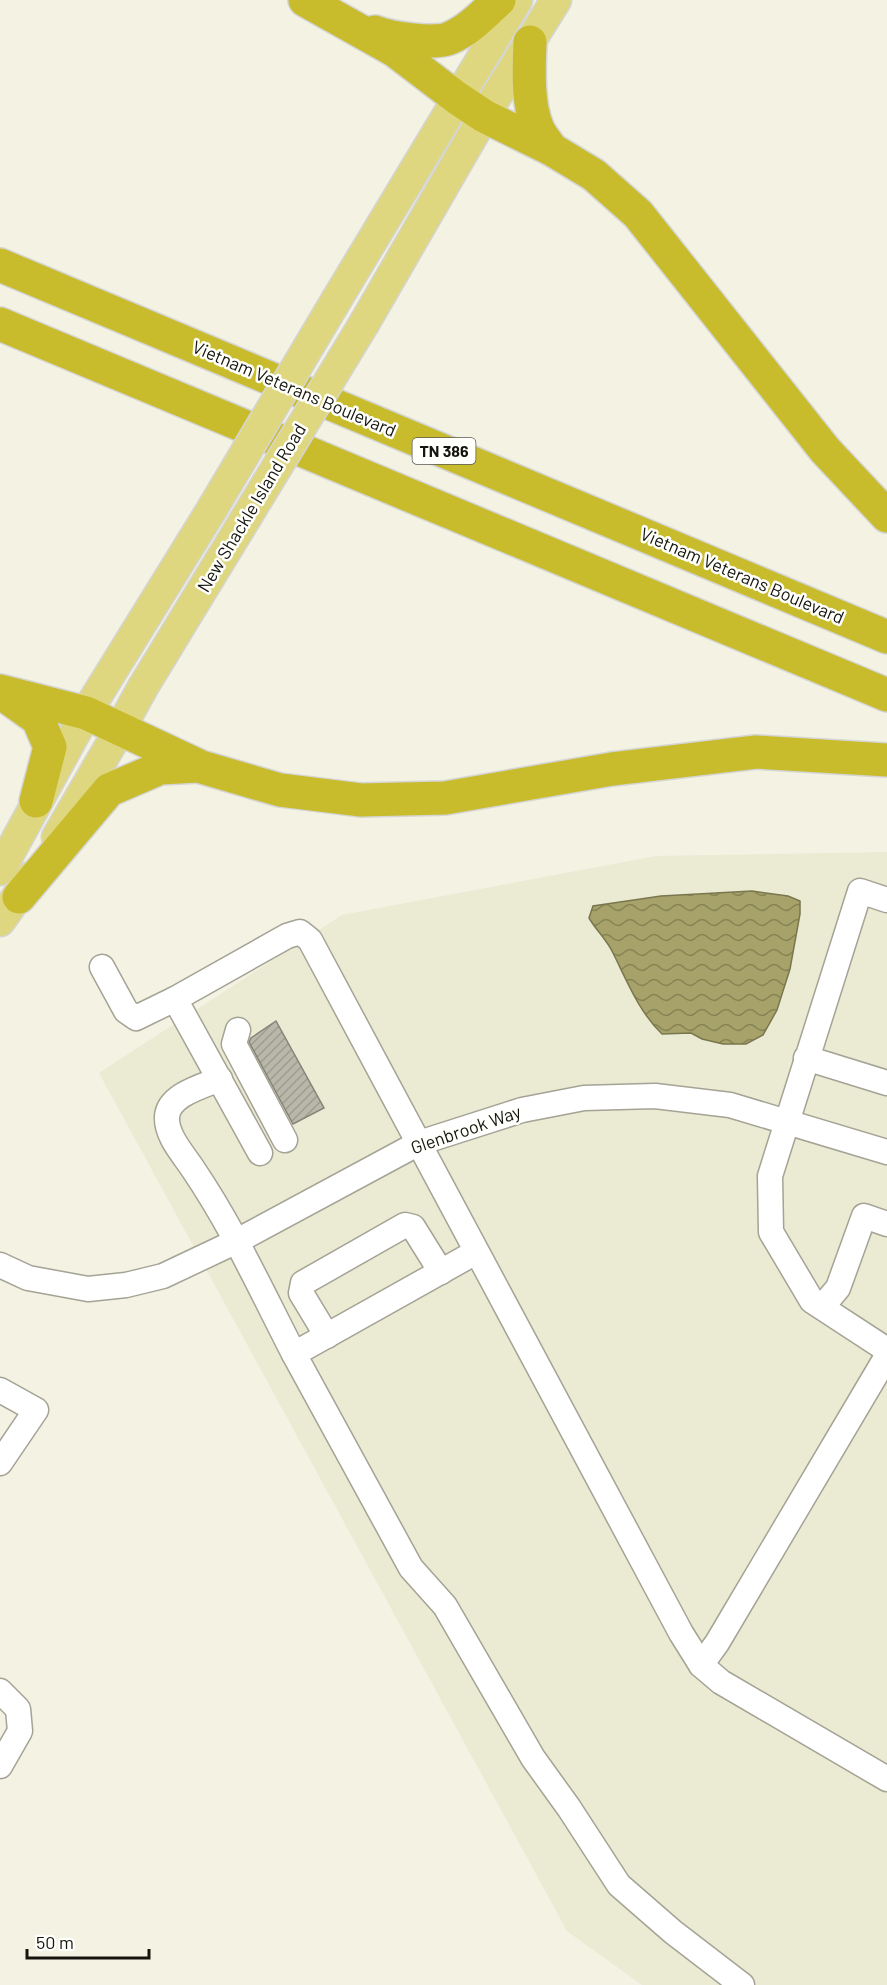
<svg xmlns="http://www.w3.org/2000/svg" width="887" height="1985" font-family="Barlow,sans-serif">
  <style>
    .built { fill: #ebead3 }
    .water { fill: url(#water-waves); stroke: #7a774e; stroke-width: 1.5 }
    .building { fill: url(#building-hatch); stroke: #848376; stroke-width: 1.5 }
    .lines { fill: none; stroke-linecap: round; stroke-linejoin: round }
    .minor-casing { stroke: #a4a395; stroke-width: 27 }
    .major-casing { stroke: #d5d5d4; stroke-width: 33 }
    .highway-casing { stroke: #d5d5d4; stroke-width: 36 }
    .minor { stroke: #fff; stroke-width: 24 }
    .major { stroke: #ded780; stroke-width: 30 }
    .highway { stroke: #c8bc2c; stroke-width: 33 }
    .major-bridge-casing { stroke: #d5d5d4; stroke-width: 33; stroke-linecap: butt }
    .major-bridge { stroke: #ded780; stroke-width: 30 }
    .labels { text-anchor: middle; stroke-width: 5; stroke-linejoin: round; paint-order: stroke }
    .shield { fill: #fffffc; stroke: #5b5a56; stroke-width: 1.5 }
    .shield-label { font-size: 16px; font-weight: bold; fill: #15140f }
    .street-label { font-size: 18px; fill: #15140f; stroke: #fffffc }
  </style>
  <defs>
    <pattern id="water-waves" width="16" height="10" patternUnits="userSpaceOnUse" patternTransform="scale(1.5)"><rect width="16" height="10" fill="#a6a269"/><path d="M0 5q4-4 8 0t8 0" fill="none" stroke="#868355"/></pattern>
    <pattern id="building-hatch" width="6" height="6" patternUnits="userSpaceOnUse" patternTransform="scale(1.5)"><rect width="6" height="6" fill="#b8b7a9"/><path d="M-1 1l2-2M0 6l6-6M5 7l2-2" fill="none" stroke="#9d9c90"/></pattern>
  </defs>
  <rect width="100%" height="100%" fill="#f3f2e3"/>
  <polygon class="built" points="887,852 887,1985 642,1985 567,1931 99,1073 342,915 656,856"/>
  <path class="water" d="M752,891L788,896L800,901V914L790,969L777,1010L763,1035L746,1044H723L702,1039L691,1033L662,1034C639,1012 627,981 613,953C607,940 596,930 589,918L593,906L661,896Z"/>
  <polygon class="building" points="276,1021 324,1108 293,1124 249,1042 251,1038"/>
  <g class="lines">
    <g class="minor-casing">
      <g id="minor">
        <polyline points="887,900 860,891 770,1176 771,1232 812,1301 887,1350"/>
        <polyline points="102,967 126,1011 136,1018 175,999 260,1153"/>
        <polyline points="175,999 287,936 300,932 310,940 681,1633 701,1665 721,1682 887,1779"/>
        <polyline points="238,1030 234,1044 285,1140"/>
        <polyline points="806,1058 887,1083"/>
        <path d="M220,1079C203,1086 168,1095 167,1117C166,1136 184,1155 193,1169C233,1228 262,1292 294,1354L476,1252"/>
        <polyline points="0,1265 28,1278 88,1289 126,1285 163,1276 237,1241 419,1143 522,1110 584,1098 655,1096 730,1105 887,1152"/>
        <polyline points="822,1307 838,1288 864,1216 887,1224"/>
        <polyline points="327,1336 301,1293 303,1283 405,1225 413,1227 441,1272"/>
        <polyline points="294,1354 411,1568 445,1606 533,1758 569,1808 619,1885 673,1932 742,1985"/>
        <polyline points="0,1390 36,1410 0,1463"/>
        <polyline points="701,1665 717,1643 887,1356"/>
        <polyline points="0,1691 18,1709 20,1731 0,1766"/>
      </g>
    </g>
    <g class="major-casing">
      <g id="major">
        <polyline points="337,299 517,0"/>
        <polyline points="365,322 484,116 556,0"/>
        <polyline points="57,837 120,729 143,687 238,531"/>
        <polyline points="0,870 86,713 212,509"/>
        <polyline points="0,921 31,877"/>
      </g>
    </g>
    <g class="highway-casing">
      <g id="highway">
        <polyline points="305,0 394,50 457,98 484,116 551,149 594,175 638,214 825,450 887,516"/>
        <path d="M375,32C390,38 436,45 450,38C469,30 484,14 499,0"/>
        <path d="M530,42C529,68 527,105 538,129C541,136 547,142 551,149"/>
        <polyline points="0,265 887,637"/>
        <polyline points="0,324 887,695"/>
        <polyline points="0,691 86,713 197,765"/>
        <polyline points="7,697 38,719 50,747 36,801"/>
        <polyline points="19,897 109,790 160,768 198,766 280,790 361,800 445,798 612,769 756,752 887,760"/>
      </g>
    </g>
    <use href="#minor" class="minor"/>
    <use href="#major" class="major"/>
    <use href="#highway" class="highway"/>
    <g class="major-bridge-casing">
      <g id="major-bridge">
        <polyline points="212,509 337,299"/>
        <polyline points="238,531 365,322"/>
      </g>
    </g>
    <use href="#major-bridge" class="major-bridge"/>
  </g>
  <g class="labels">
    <rect class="shield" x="412.5" y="438" width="63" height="26" rx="4.5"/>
    <g class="shield-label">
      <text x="444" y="457">TN 386</text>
    </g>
    <g class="street-label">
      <text transform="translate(294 389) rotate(23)" y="6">Vietnam Veterans Boulevard</text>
      <text transform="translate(252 508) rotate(-59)" y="6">New Shackle Island Road</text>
      <text transform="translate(742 576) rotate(23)" y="6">Vietnam Veterans Boulevard</text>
      <text transform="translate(466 1130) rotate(-19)" y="6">Glenbrook Way</text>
    </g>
  </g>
  <path d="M27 1949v9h122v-9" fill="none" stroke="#15140f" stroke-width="3"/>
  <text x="36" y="1949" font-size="18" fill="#15140f" stroke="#fffffc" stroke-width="4.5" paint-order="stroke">50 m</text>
</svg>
